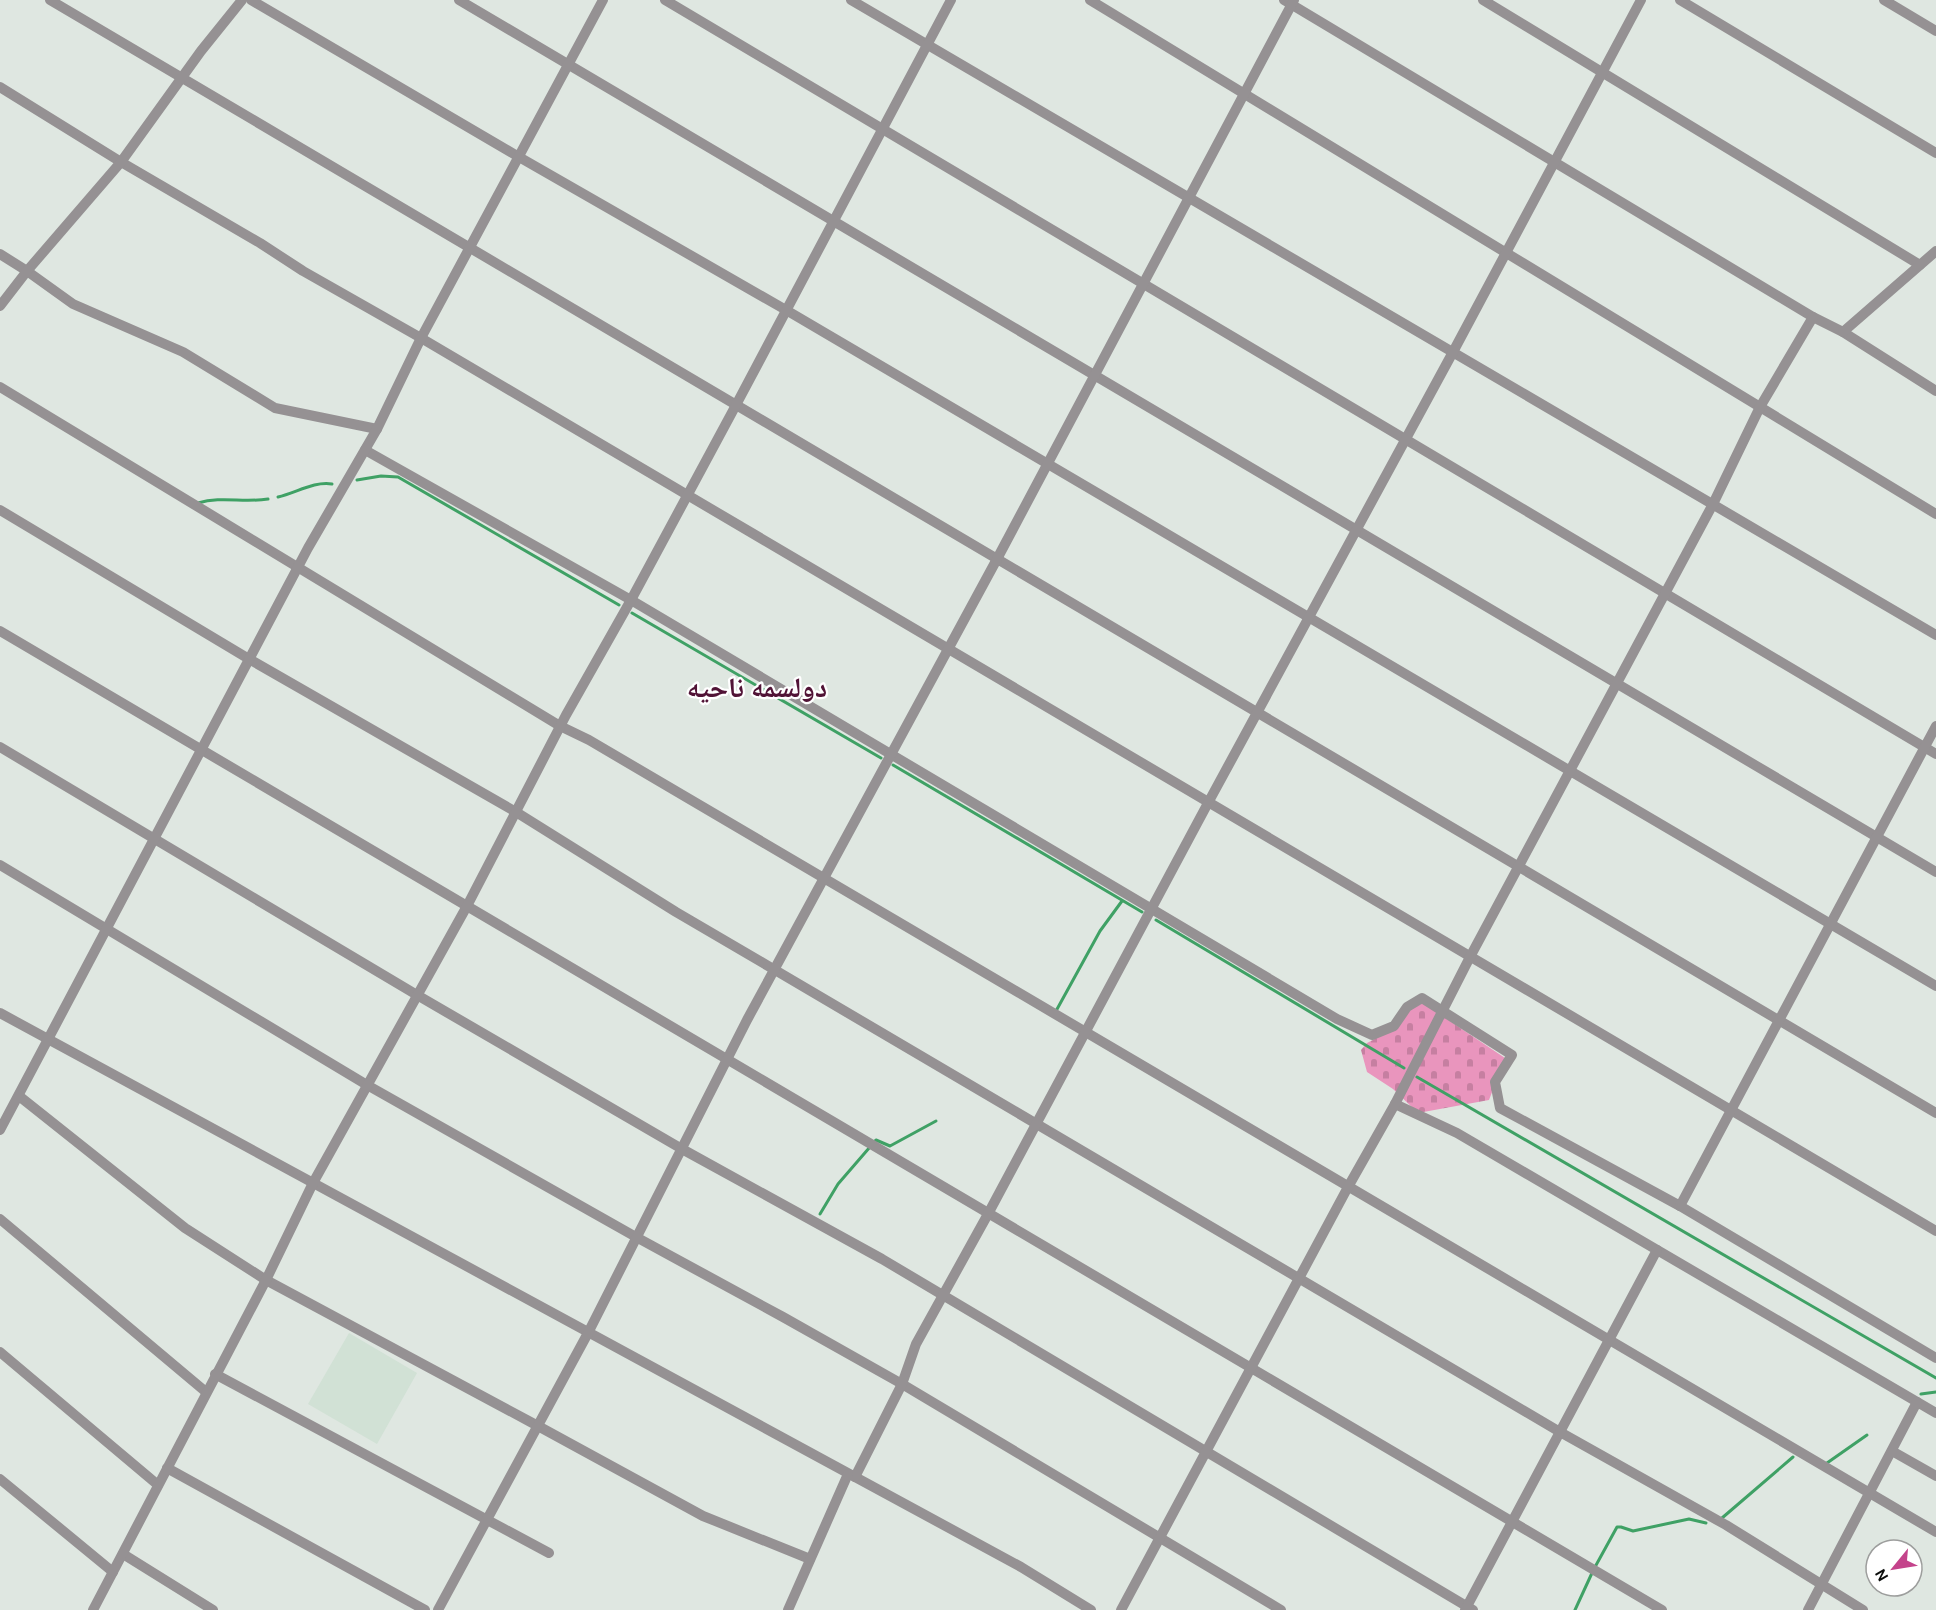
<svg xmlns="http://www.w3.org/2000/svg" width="1936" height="1610" font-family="Karla,'Noto Naskh Arabic',sans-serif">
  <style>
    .built { fill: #d1e1d5 }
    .cemetery { fill: url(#cemetery-stones) }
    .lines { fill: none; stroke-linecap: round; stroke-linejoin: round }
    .stream { stroke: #3fa165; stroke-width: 3 }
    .minor { stroke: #959193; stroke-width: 10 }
    .labels { text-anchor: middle; stroke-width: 4.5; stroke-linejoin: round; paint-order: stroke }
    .district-label { font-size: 28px; font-weight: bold; fill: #511336; stroke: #fff }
  </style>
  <defs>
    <pattern id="cemetery-stones" width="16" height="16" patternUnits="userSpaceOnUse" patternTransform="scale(1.5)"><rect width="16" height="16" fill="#e995bd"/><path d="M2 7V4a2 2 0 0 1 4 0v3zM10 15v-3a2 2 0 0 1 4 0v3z" fill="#c67fa1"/></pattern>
  </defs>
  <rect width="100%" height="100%" fill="#dfe7e1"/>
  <polygon class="built" points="349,1333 417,1373 377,1444 308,1404"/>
  <polygon class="cemetery" points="1423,1003 1505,1058 1489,1100 1418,1113 1393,1089 1367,1072 1361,1050 1367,1043 1396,1028 1411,1009"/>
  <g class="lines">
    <g class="stream">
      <polyline points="357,480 381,476 398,477 619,605"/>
      <path d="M278,497C296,493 314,481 332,484"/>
      <path d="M198,503C222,496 243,503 268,499"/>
      <polyline points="632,613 881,758"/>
      <polyline points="893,765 1142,912"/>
      <polyline points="1156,920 1404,1068"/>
      <polyline points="1056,1011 1100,931 1122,901"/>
      <polyline points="1417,1077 1936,1378"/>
      <polyline points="820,1214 838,1184 876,1140 890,1146 936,1121"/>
      <polyline points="1921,1394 1936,1392"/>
      <polyline points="1827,1463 1867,1435"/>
      <polyline points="1722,1518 1793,1457"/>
      <polyline points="1595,1567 1617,1527 1621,1527 1633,1531 1689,1519 1706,1523"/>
      <polyline points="1575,1610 1592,1573"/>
    </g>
    <g class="minor">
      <polyline points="50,0 1936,1113"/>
      <polyline points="251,0 519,157 786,310 1936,986"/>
      <polyline points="459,0 1936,872"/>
      <polyline points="665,0 1936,754"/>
      <polyline points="851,0 1936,635"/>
      <polyline points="1090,0 1936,514"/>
      <polyline points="1284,0 1813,317 1843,332 1936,391"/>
      <polyline points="1483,0 1920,265"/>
      <polyline points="1680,0 1936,153"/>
      <polyline points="1884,0 1936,31"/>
      <polyline points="0,87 121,162 260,243 303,271 421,338 1936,1231"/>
      <polyline points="0,254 27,271 73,304 183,352 275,408 377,429"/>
      <polyline points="0,306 27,271 121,162 201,51 242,0"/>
      <polyline points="1843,332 1936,251"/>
      <polyline points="0,387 560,726 589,740 1936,1532"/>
      <polyline points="365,450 631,600 1337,1019 1372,1035 1394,1026 1407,1007 1422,998 1512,1055 1495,1082 1500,1108 1680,1206 1936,1358"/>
      <polyline points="0,510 249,659 516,812 676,912 775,970 1560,1432 1726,1525 1863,1610"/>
      <polyline points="0,631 1662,1610"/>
      <polyline points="0,747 417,995 682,1149 882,1259 1473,1610"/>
      <polyline points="0,865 367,1085 636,1237 783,1317 902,1384 1281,1610"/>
      <polyline points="0,1013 1021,1567 1091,1610"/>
      <polyline points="19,1096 185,1228 266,1280 538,1426 703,1516 810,1559"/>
      <polyline points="1395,1104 1457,1133 1936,1413"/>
      <polyline points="0,1130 308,548 377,429 421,338 603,0"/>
      <polyline points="1680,1206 1936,726"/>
      <polyline points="0,1219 206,1392"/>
      <polyline points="0,1352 158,1485"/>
      <polyline points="215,1374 549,1553"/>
      <polyline points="1892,1451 1936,1476"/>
      <polyline points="167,1468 425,1610"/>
      <polyline points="855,1477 902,1384 916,1344 988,1214 1208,803 1453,352 1641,0"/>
      <polyline points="0,1479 113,1572"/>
      <polyline points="123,1554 213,1610"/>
      <polyline points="93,1610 266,1280 313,1183 467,906 566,715 631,600 736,405 951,0"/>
      <polyline points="438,1610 588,1333 747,1020 997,559 1294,0"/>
      <polyline points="788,1610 848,1474"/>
      <polyline points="1121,1610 1348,1187 1395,1104 1470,957 1713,504 1760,407 1813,317"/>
      <polyline points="1465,1610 1657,1250"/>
      <polyline points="1808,1610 1917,1402"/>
    </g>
  </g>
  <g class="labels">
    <g class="district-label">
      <text x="757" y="697">دولسمه ناحیه</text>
    </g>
  </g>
  <g transform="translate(1894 1568) rotate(240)"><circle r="28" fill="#ffffff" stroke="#9d9e9d" stroke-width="1.5"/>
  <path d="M0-4.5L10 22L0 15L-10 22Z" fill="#c4438b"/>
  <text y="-9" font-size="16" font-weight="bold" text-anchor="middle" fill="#0b0d0b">N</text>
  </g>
</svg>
